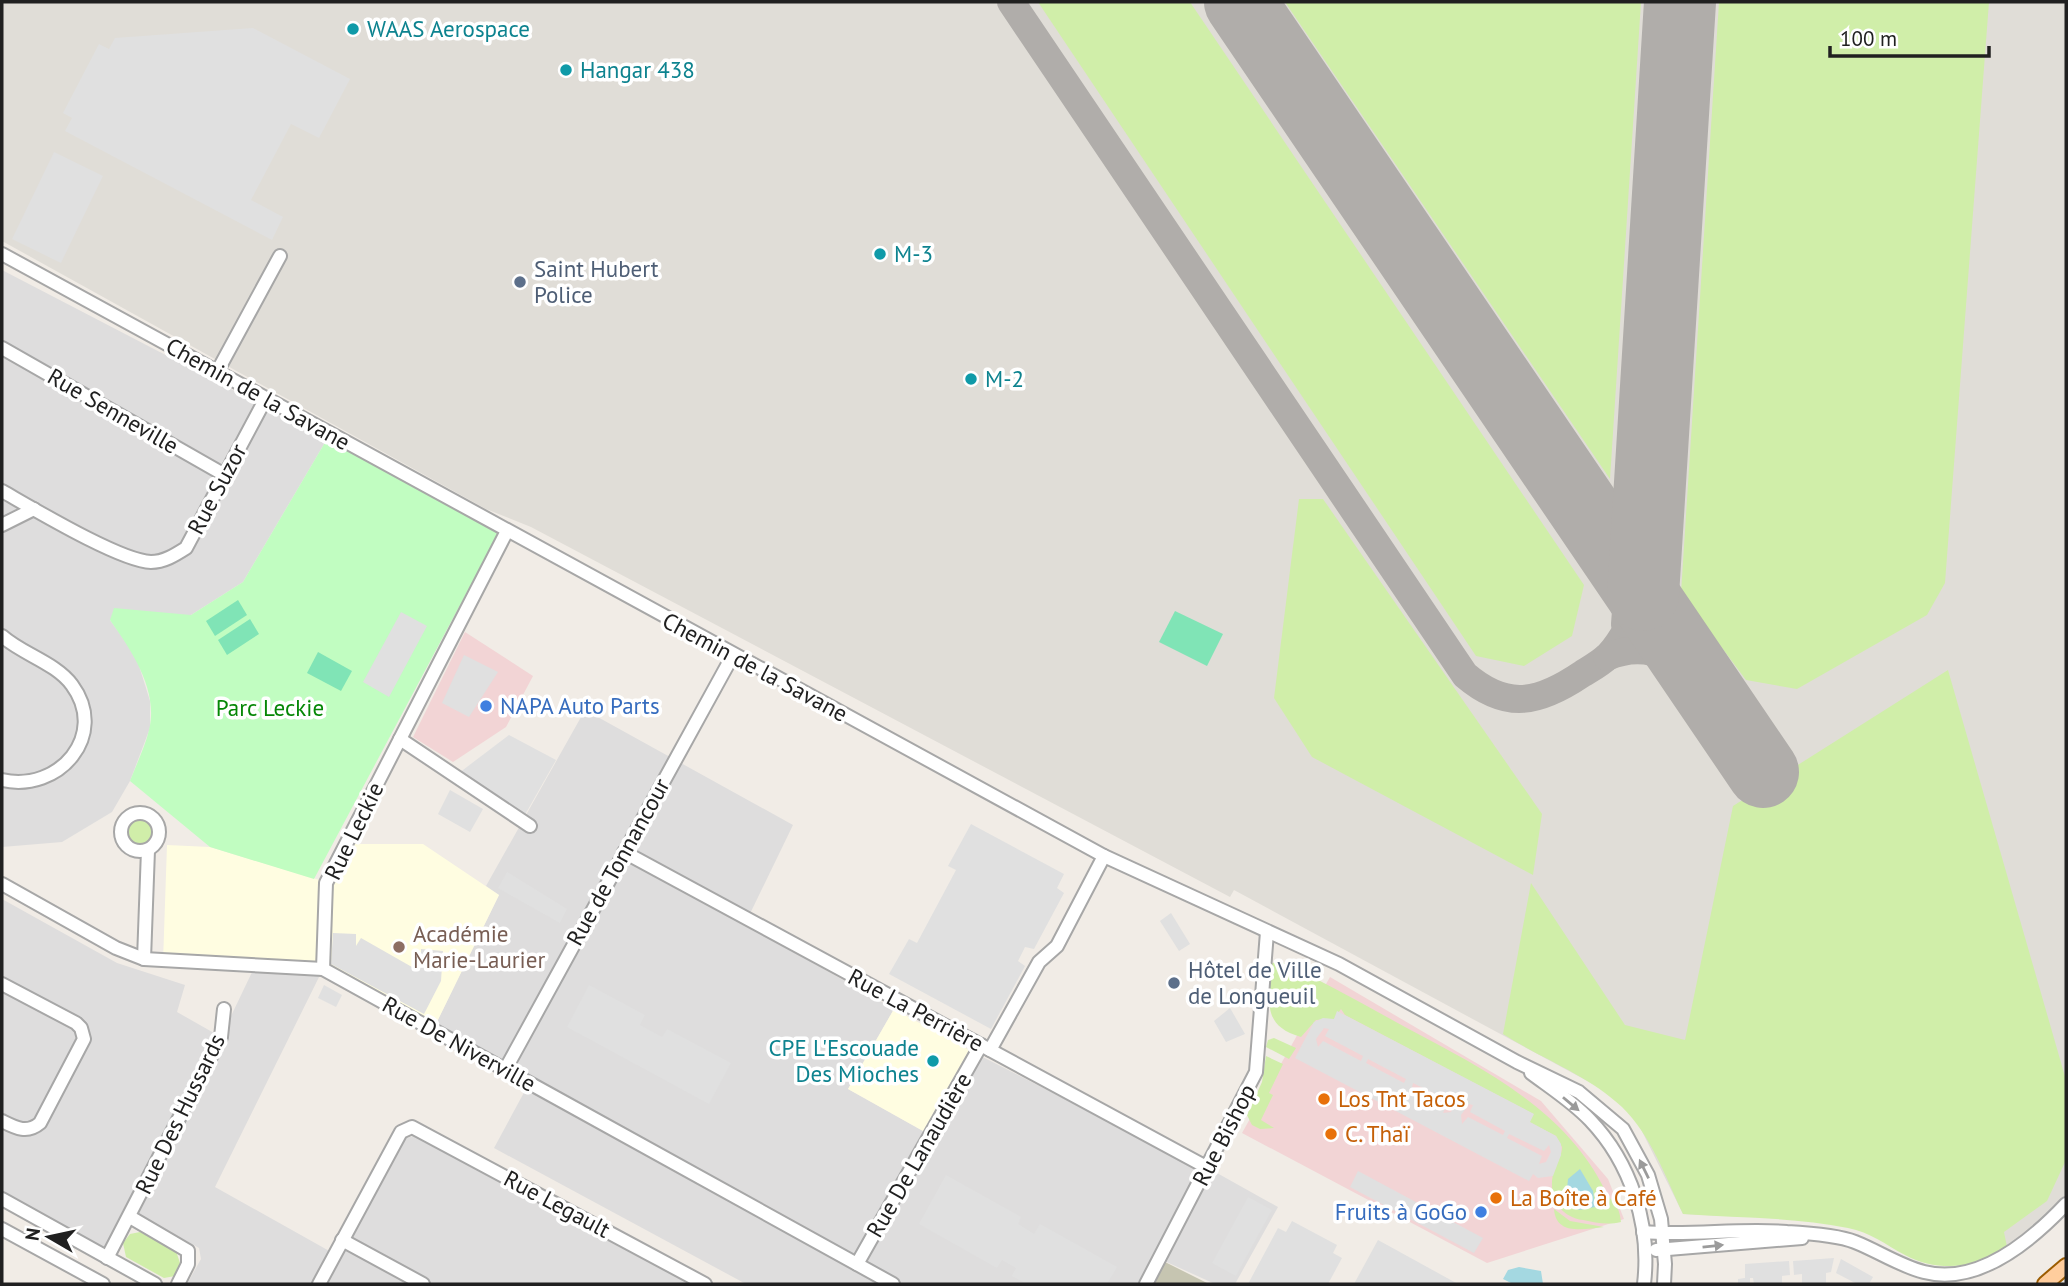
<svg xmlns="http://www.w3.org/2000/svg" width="2068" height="1286" font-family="'PT Sans',sans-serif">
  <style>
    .residential { fill: #dedddd }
    .commercial { fill: #f2d4d5 }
    .education { fill: #fffde1 }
    .airport { fill: #e0ddd7 }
    .construction { fill: #c6c5b1 }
    .grass { fill: #d0eea9 }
    .park { fill: #c1fdc1 }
    .pitch { fill: #80e4b6 }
    .parking { fill: #e0e0e0; fill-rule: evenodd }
    .water { fill: #a4d8e1 }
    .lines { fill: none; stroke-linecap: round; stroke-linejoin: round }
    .taxiway { stroke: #b0adaa; stroke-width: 28 }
    .runway { stroke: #b0adaa; stroke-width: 72 }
    .minor-casing { stroke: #a7a7a7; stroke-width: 16 }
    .major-casing { stroke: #9c5c00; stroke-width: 18 }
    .minor { stroke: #fff; stroke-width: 12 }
    .major { stroke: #ffcd9d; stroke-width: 14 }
    .oneway { fill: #9b9b9b }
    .culture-dot { fill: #0f9aa8; stroke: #fff; stroke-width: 2.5 }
    .service-dot { fill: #5c6f8a; stroke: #fff; stroke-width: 2.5 }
    .shop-dot { fill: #3f7fe0; stroke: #fff; stroke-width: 2.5 }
    .education-dot { fill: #8d6e63; stroke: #fff; stroke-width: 2.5 }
    .food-dot { fill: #e8710a; stroke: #fff; stroke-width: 2.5 }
    .labels { text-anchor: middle; stroke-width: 7; stroke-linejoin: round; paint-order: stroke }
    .culture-label { font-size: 23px; fill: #0d838f; stroke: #fff; text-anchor: start }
    .service-label { font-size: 23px; fill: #4e5e75; stroke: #fff; text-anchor: start }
    .street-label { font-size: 23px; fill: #202020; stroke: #fff }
    .shop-label { font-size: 23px; fill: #366cbe; stroke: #fff; text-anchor: start }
    .park-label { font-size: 23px; fill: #058706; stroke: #fff }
    .education-label { font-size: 23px; fill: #785e54; stroke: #fff; text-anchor: start }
    .food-label { font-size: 23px; fill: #c56008; stroke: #fff; text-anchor: start }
  </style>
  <rect width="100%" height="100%" fill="#f1ece6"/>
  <g class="residential">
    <polygon points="2,270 327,439 243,582 191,615 110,620 136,656 150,701 150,728 130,781 112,812 62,842 2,847"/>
    <polygon points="585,710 793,825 745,924 894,1009 848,1089 923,1131 969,1050 1205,1171 1208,1168 1278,1207 1235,1284 1215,1284 1160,1259 1146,1284 746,1284 494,1148 527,1087 433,1030 499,895 486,886"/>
    <polygon points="2,899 117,963 185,985 177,1012 221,1037 254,968 323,969 215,1187 340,1257 404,1139 416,1135 702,1284 187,1284 201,1259 199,1248 133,1211 109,1258 2,1196"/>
  </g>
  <g class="commercial">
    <polygon points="465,632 533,676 506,727 453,762 413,737"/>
    <polygon points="1330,977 1541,1101 1608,1179 1624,1219 1487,1263 1242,1133"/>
  </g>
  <g class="education">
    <polygon points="346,844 423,844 499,895 433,1030 323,969 163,962 167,845 210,847 326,882"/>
    <polygon points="894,1009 969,1050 923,1131 848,1089"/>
  </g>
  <polygon class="airport" points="2,2 2066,2 2066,1202 2007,1250 1843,1221 1683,1214 1628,1103 1234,890 1230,897 531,527 486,509 2,241"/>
  <polygon class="construction" points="1163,1261 1209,1284 1151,1284"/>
  <g class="grass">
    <polygon points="1038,2 1190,2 1584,585 1572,636 1524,666 1476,656"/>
    <polygon points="1285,2 1641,2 1610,479"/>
    <polygon points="1719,2 1989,2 1945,583 1927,615 1797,689 1746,680 1681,593"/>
    <polygon points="1299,499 1323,499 1542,814 1533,875 1312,757 1274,698"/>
    <path d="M1948,670L2066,1080V1160L2047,1201L2004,1232L2008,1252C1975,1267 1938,1273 1905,1255C1886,1245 1870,1232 1848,1228C1794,1217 1737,1218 1683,1214C1666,1178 1651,1135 1622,1107C1588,1075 1542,1059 1503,1034L1531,883L1625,1025L1685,1040L1733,806Z"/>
    <circle cx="141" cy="830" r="15"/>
    <path d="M1282,962C1324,982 1365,1005 1405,1027C1482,1068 1565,1109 1605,1190C1613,1205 1619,1203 1621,1222C1608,1225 1596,1223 1583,1220C1557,1216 1546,1193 1555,1167C1558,1160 1562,1155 1562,1147L1556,1136L1529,1122L1533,1114L1345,1015L1341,1009L1334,1019L1316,1020L1301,1037C1259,1025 1270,998 1272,963Z"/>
    <polygon points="1274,1038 1296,1048 1289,1059 1266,1047 1268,1040"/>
    <polygon points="1266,1056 1283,1064 1269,1093 1273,1095 1261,1120 1274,1128 1260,1129 1252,1125 1247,1115 1262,1082"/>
    <path d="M1554,1209L1570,1221L1604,1227C1584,1229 1556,1236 1554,1209Z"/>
    <polygon points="140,1232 176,1251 180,1263 175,1276 164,1278 126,1257 123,1243 130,1234"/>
  </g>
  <path class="park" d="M327,439L500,530L314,879L210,847L130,781C136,765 145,747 149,730C159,690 131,650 110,620L114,608L191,615L243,582Z"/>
  <g class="pitch">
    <polygon points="238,600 247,615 215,636 206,621"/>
    <polygon points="1175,611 1223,634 1207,666 1159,642"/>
    <polygon points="250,619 259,634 227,655 218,640"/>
    <polygon points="318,652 352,671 341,691 307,673"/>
  </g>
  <g class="parking">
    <polygon points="253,28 350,79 319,138 291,124 251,200 283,217 272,240 65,131 72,118 63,113 99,44 109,49 115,38"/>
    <polygon points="54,152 103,176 61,263 12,239"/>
    <polygon points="401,612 427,626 389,697 363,682"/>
    <polygon points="464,655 498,672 469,717 442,703"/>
    <polygon points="509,735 556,760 522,820 455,776"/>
    <polygon points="450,790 483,809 470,832 438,814"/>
    <polygon points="971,824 1064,874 1057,888 1064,893 1034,949 1025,947 1018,961 1025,966 991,1029 889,974 909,939 917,943 956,870 948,866"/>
    <polygon points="507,872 567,909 560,923 498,888"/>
    <polygon points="1171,913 1190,944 1179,951 1160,921"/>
    <polygon points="333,933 356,934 356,946 361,938 419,971 420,965 413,965 414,954 421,954 421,949 443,951 441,981 424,1014 331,964"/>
    <polygon points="324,985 342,995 336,1007 318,998"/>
    <polygon points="589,985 645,1015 640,1025 662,1037 667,1029 731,1063 709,1104 567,1027"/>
    <polygon points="1230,1008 1245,1034 1226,1042 1214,1021"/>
    <path d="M1337,1011L1534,1114L1530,1122L1556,1136L1561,1144V1155L1553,1176L1538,1178L1533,1174L1529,1181L1295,1058L1314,1022L1323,1018L1334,1019ZM1324,1028L1329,1029L1325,1036L1363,1056L1361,1061L1323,1041L1318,1047L1316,1039ZM1368,1059L1406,1079L1404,1083L1366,1063ZM1413,1083L1449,1101L1454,1095L1456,1100L1451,1112L1443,1113L1446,1106L1412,1087ZM1469,1104L1473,1105L1470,1112L1505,1131L1503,1135L1468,1117L1462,1124L1461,1115ZM1509,1134L1544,1151L1549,1145L1551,1152L1546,1162L1539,1164L1542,1156L1507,1138Z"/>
    <polygon points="1358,1171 1483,1238 1474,1253 1350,1187"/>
    <polygon points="946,1175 1021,1217 1018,1224 1034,1234 1040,1224 1117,1267 1107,1284 1027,1284 1012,1276 1016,1268 1002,1260 997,1268 919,1224"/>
    <polygon points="1248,1197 1272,1210 1236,1276 1212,1263"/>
    <polygon points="1292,1221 1337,1245 1333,1253 1342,1258 1328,1284 1248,1284 1278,1228 1286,1232"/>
    <polygon points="1378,1240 1458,1284 1354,1284"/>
    <polygon points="1834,1258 1831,1272 1826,1273 1826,1284 1802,1284 1802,1274 1794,1275 1793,1261"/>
    <polygon points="1841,1259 1873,1277 1869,1284 1857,1284 1836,1273"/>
    <polygon points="1789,1261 1790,1275 1782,1276 1782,1284 1754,1284 1753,1278 1750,1278 1750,1284 1738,1284 1738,1279 1745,1278 1745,1264"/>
  </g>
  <g class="water">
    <polygon points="1580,1169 1593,1191 1595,1207 1579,1210 1566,1198 1568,1179"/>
    <polygon points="1519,1267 1541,1271 1543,1284 1513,1284 1503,1279 1508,1270"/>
  </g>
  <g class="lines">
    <g class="taxiway">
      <path d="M1011,2L1465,675C1507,711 1539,703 1582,674C1590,669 1601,663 1608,656C1624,639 1634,616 1643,595"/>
      <path d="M1587,514C1600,531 1614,556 1638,540L1646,527"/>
      <polyline points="1622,565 1627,598 1625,624"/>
      <path d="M1607,657C1642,642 1665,654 1696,673"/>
    </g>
    <g class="runway">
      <polyline points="1240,2 1763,772"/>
      <polyline points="1643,595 1680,2"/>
    </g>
    <g class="minor-casing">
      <g id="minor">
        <polyline points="2,254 1104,856 1339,964 1517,1062 1579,1092 1623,1129 1648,1175 1661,1219 1665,1264 1664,1284"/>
        <polyline points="2,348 223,474"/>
        <polyline points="217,372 280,256"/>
        <path d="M2,491C32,508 120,561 151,562C164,562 175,555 186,548L266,398"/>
        <polyline points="2,525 34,509"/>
        <path d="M2,636C22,654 56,663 72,685C109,735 59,793 2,780"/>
        <polyline points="400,739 530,826"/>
        <circle cx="140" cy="832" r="19"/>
        <polyline points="624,852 1208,1168"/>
        <polyline points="2,884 116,948 144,959 323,969 893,1284"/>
        <polyline points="144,959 148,850"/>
        <polyline points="323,969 326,883 507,531"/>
        <path d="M2,984L76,1023L81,1028L84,1039L40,1123C27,1134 16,1128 2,1121"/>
        <polyline points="990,1050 1039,962 1057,946 1104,856"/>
        <polyline points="505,1070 733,655"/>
        <path d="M1531,1073C1551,1088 1573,1102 1590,1120C1631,1163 1651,1225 1644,1284"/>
        <polyline points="2,1199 155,1284"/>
        <polyline points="130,1217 188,1251 188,1264 178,1284"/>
        <polyline points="2,1229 103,1284"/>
        <path d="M1643,1232C1691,1236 1739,1228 1787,1232C1806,1233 1838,1235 1855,1242C1878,1251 1900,1266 1924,1272C1978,1286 2032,1240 2066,1204"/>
        <polyline points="342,1240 423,1284"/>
        <polyline points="1656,1250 1802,1238"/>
        <polyline points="107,1258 221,1037 224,1009"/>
        <polyline points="857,1264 981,1045"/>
        <polyline points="319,1284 401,1132 412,1127 705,1284"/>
        <polyline points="1146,1284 1256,1072 1267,932"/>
      </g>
    </g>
    <g class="major-casing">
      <polyline id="major" points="2045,1284 2066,1266"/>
    </g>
    <use href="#minor" class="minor"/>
    <use href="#major" class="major"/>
  </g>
  <defs><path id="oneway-solid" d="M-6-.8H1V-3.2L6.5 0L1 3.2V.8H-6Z" transform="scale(1.75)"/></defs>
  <g class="oneway">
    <use href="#oneway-solid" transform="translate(1571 1104) rotate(40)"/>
    <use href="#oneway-solid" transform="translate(1644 1169) rotate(-116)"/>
    <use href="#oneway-solid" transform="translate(1713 1246) rotate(-6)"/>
  </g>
  <g class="culture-dot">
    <circle cx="353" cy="29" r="7"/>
    <circle cx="566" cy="70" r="7"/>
    <circle cx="880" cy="254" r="7"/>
    <circle cx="971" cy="379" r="7"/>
    <circle cx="933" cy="1061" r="7"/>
  </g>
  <g class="service-dot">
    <circle cx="520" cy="282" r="7"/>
    <circle cx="1174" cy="983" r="7"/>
  </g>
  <g class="shop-dot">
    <circle cx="486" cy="706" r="7"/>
    <circle cx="1481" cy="1212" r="7"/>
  </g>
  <circle class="education-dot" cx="399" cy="947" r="7"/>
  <g class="food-dot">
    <circle cx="1324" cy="1099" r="7"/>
    <circle cx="1331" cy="1134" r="7"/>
    <circle cx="1496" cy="1198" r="7"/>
  </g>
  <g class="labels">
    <g class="culture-label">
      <text x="367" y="37">WAAS Aerospace</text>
      <text x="580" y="78">Hangar 438</text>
      <text x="894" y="262">M-3</text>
      <text x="985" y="387">M-2</text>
      <text x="919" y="1056" text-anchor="end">CPE L'Escouade<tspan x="919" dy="26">Des Mioches</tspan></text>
    </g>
    <g class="service-label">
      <text x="534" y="277">Saint Hubert<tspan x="534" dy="26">Police</tspan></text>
      <text x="1188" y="978">Hôtel de Ville<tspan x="1188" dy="26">de Longueuil</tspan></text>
    </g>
    <g class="street-label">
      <text transform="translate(258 394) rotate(29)" y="8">Chemin de la Savane</text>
      <text transform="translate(113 411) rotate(30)" y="8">Rue Senneville</text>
      <text transform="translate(217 489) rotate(-62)" y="8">Rue Suzor</text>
      <text transform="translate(755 667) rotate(28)" y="8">Chemin de la Savane</text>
      <text transform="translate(354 831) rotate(-64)" y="8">Rue Leckie</text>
      <text transform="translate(618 862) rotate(-61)" y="8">Rue de Tonnancour</text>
      <text transform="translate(916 1010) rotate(28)" y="8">Rue La Perrière</text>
      <text transform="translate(459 1044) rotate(29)" y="8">Rue De Niverville</text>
      <text transform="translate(180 1114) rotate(-64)" y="8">Rue Des Hussards</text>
      <text transform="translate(1224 1135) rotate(-63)" y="8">Rue Bishop</text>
      <text transform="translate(919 1155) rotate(-60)" y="8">Rue De Lanaudière</text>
      <text transform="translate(557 1204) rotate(28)" y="8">Rue Legault</text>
    </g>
    <g class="shop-label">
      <text x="500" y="714">NAPA Auto Parts</text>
      <text x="1467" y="1220" text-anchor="end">Fruits à GoGo</text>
    </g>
    <g class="park-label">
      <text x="270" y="716">Parc Leckie</text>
    </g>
    <g class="education-label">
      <text x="413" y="942">Académie<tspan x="413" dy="26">Marie-Laurier</tspan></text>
    </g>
    <g class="food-label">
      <text x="1338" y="1107">Los Tnt Tacos</text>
      <text x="1345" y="1142">C. Thaï</text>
      <text x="1510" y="1206">La Boîte à Café</text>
    </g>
  </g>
  <rect width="2068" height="1286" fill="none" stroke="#202020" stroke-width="7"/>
  <g transform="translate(49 1237) rotate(279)" stroke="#ffffff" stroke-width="5" paint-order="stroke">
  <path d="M0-5L12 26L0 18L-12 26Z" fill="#202020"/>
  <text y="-10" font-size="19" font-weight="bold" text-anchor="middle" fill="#202020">N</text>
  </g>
  <path d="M1830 46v10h159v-10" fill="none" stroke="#202020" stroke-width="3.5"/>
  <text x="1840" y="46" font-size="21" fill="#202020" stroke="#ffffff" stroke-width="5" paint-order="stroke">100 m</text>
</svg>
